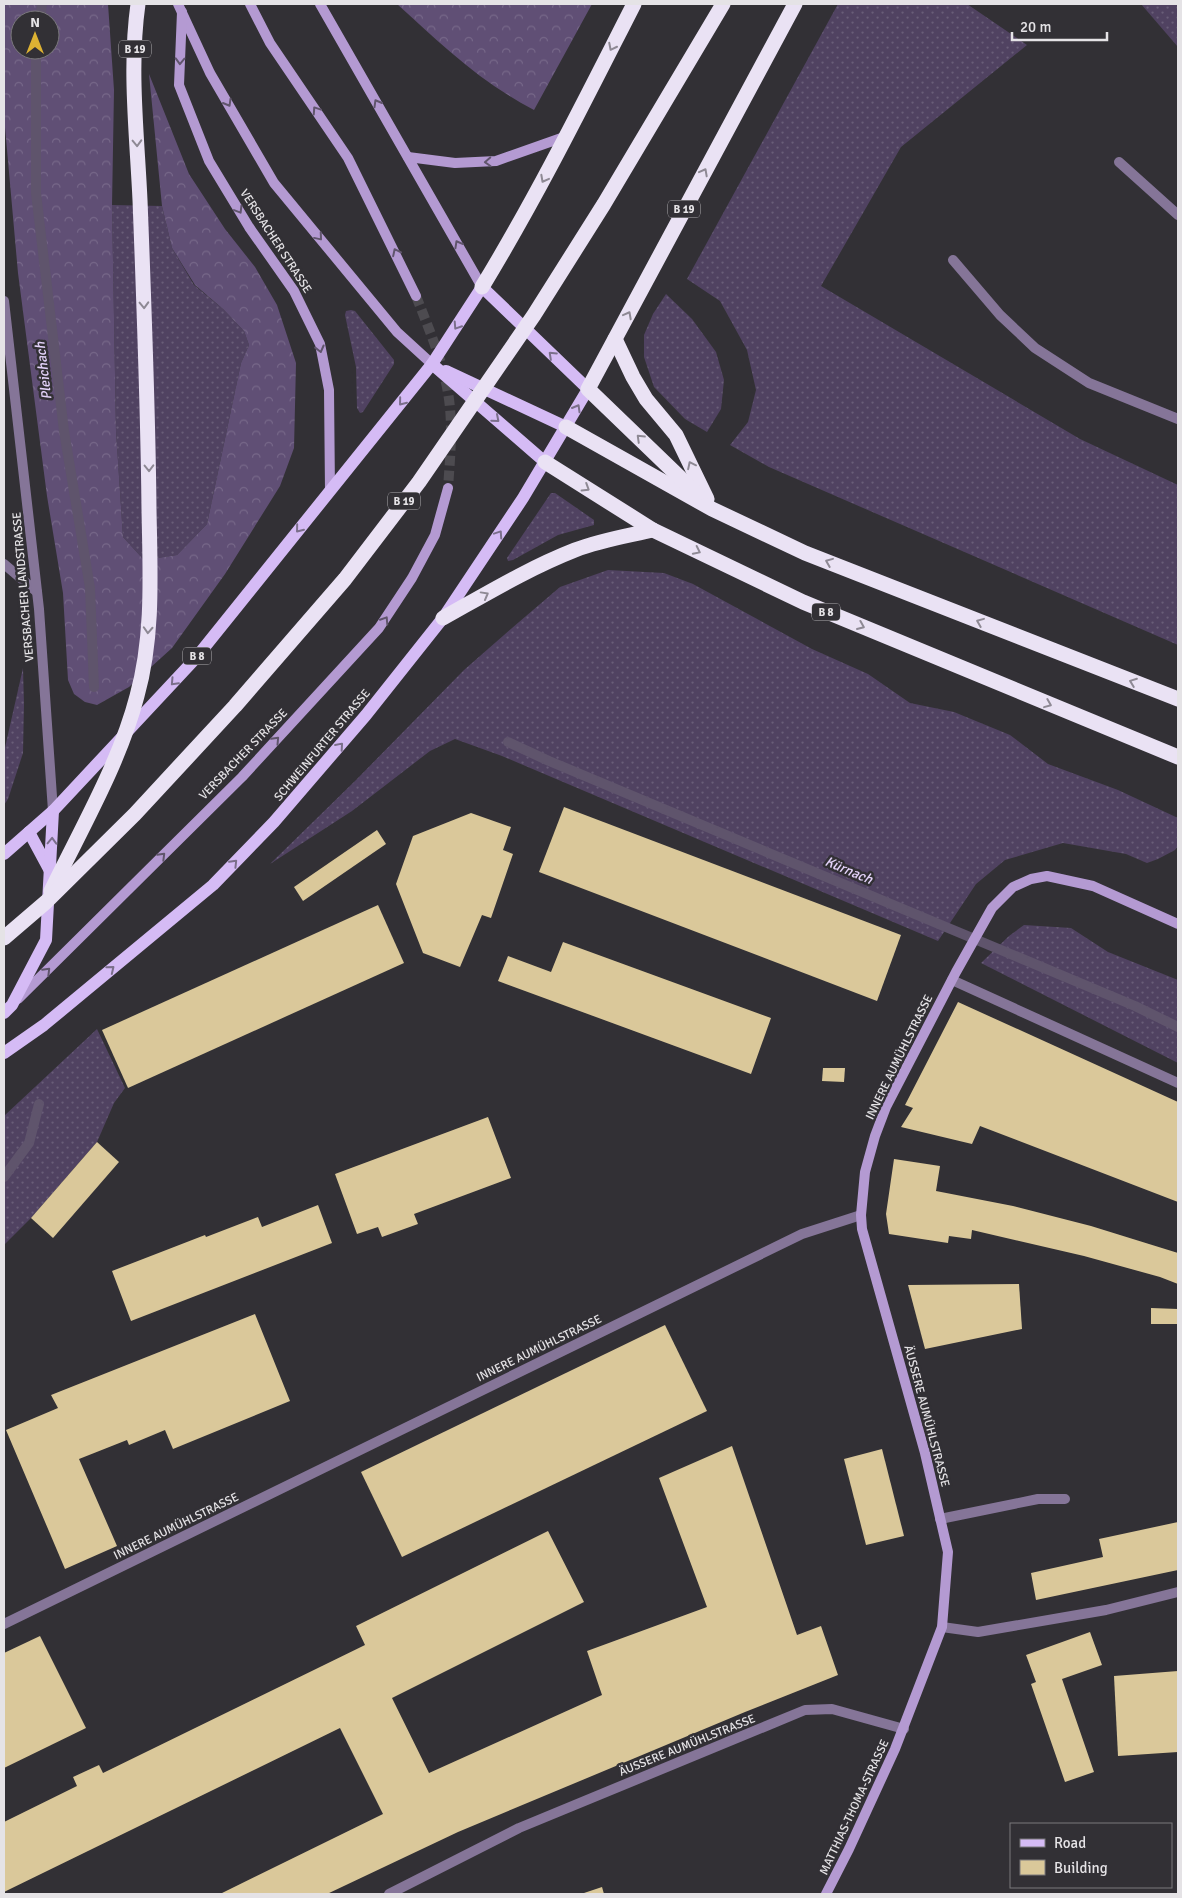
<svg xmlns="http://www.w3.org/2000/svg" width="1182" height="1898" font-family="Signika,sans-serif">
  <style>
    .grass { fill: url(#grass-dots) }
    .forest { fill: url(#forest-crowns); fill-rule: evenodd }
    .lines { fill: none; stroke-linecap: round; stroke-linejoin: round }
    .stream { stroke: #5f546c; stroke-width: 10 }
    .building { fill: #dac89a }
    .secondary-tunnel { stroke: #4d4b50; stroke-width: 10; stroke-dasharray: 10 5; stroke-linecap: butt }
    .lane { stroke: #857598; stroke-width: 10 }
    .street { stroke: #857598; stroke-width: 10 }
    .secondary { stroke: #b49ad2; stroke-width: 10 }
    .primary { stroke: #d5bbf5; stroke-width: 12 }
    .highway { stroke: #eae2f4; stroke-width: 15 }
    .oneway { stroke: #8e8994 }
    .oneway2 { stroke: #60556c }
    .oneway3 { stroke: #7b6f8b }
    .labels { text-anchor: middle; stroke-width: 5; stroke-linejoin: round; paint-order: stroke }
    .shield { fill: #323035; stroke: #afadb1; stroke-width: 1 }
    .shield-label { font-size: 11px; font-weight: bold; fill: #e5e3e6 }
    .street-label { font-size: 12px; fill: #e5e3e6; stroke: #323035 }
    .water-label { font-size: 14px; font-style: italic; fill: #e3d2f9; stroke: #323035 }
  </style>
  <defs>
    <pattern id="grass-dots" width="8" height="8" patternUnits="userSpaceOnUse" patternTransform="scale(1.25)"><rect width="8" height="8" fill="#504261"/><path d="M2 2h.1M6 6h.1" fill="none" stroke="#695d78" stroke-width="1.8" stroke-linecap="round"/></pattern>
    <pattern id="forest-crowns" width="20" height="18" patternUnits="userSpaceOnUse" patternTransform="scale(1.25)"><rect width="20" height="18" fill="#604f75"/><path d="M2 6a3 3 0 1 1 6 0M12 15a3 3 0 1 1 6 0" fill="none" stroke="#776889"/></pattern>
  </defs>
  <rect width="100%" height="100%" fill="#323035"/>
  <g class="grass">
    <polygon points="838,4 967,4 1027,45 901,147 821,286 1080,439 1178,485 1178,645 769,467 730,445 748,422 756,390 747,350 720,301 687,279"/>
    <polygon points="1141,4 1178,4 1178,47"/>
    <polygon points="112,205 162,206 172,248 194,285 223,309 244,331 249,345 241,363 207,524 177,555 144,560 123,537 116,431"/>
    <polygon points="666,294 692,319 716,352 724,380 721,409 707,432 685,419 654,387 644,357 644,335 653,314"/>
    <polygon points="351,310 355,311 394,360 394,364 363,412 360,413 357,408 356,367 345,315 346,311"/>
    <polygon points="551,493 555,493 594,520 594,525 558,535 513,560 508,561 507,558"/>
    <polygon points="608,570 664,573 693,584 812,649 868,674 910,703 954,712 1010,735 1048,764 1118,790 1178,818 1178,846 1175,850 1158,859 1147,863 1126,854 1063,843 1005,860 976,884 938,941 502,756 455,739 430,751 352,811 270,864 356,780 464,670 519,622 560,587"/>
    <polygon points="23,668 24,704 23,753 8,799 4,805 4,752"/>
    <polygon points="1024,925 1071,928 1108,952 1178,980 1178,1063 981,963 1009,936"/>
    <polygon points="97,1029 125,1088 114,1103 97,1142 31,1218 4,1245 4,1116"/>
  </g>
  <g class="forest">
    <path d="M4,4H108L114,90L112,205L116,431L123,537L144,560L177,555L207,524L241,363L249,345L244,331L223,309L195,285L172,248L162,206L149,74L189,174L225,229L255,267L277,305L296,363L294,448L280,486L225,574L172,648L129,687L97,705L85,702L74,694L68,680L63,593L47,496L18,273L4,116ZM20,20H50V50H20Z"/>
    <path d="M397,4H592L534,110C480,82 441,44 397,4Z"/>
  </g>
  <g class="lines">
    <g class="stream">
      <polyline points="40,20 42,4"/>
      <polyline points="36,50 36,193 64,431 90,588 94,687"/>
      <polyline points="508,742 549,761 1135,1006 1178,1027"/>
      <polyline points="4,1177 29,1143 39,1104"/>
    </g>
  </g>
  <g class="building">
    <polygon points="564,807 901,935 877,1001 539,872"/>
    <polygon points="471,813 511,827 503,850 513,854 491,918 482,915 460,967 423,953 396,884 413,836"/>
    <polygon points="377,830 386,844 303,901 294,887"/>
    <polygon points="378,905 404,963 128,1088 102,1030"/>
    <polygon points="563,942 771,1018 751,1074 498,981 508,956 551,972"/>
    <polygon points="958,1002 1178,1102 1178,1202 980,1126 972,1144 901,1127 913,1108 905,1105"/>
    <polygon points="823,1068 845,1068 844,1082 822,1081"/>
    <polygon points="488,1117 511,1178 414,1214 418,1224 382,1237 378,1227 357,1234 335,1174"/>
    <polygon points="97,1142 119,1162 53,1238 31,1218"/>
    <polygon points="894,1159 940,1166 936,1191 1013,1206 1091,1226 1178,1253 1178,1284 1160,1277 1084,1256 972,1230 971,1239 949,1236 948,1243 889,1234 886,1214"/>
    <polygon points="318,1205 332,1243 131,1321 112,1271 205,1235 206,1237 258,1217 262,1227"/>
    <polygon points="1019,1284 1022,1329 925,1349 908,1285"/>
    <polygon points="1151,1308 1178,1309 1178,1324 1151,1324"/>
    <polygon points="255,1314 290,1401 173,1449 165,1430 129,1445 127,1440 79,1459 117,1546 65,1569 6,1430 58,1408 51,1395"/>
    <polygon points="665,1325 707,1411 402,1557 361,1472"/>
    <polygon points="732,1446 797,1635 821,1626 838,1675 745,1712 458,1832 327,1894 220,1894 383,1814 340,1728 4,1892 4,1822 77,1786 73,1777 99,1765 103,1773 365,1645 356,1626 548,1531 584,1602 392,1698 429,1773 602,1695 587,1651 707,1607 659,1478"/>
    <polygon points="882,1449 904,1536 866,1545 844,1459"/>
    <polygon points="1178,1522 1178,1570 1036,1600 1031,1573 1103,1557 1099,1539"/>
    <polygon points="1090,1632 1102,1665 1062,1679 1094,1772 1065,1782 1031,1684 1036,1682 1026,1655"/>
    <polygon points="40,1636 86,1728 4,1768 4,1653"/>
    <polygon points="1178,1671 1178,1752 1118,1756 1114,1676"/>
    <polygon points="602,1887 604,1894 581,1894"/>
  </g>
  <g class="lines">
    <path class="secondary-tunnel" d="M416,296C429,329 444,364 449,399C453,429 450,459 448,488"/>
    <g class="lane">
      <polyline points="1119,162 1178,215"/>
      <polyline points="953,260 1000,315 1035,348 1089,383 1178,419"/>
      <polyline points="4,564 37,592"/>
      <polyline points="952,980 1178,1083"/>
      <polyline points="940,1519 1038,1499 1065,1499"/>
    </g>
    <g class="street">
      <polyline points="4,301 39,609 53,811"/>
      <polyline points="4,1624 802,1234 861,1215"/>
      <polyline points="942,1627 978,1632 1106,1610 1178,1592"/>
      <polyline points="389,1894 519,1828 805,1710 832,1709 904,1729"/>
    </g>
    <g class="secondary">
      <polyline points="178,4 210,73 274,183 397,332 432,364"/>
      <polyline points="250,4 270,43 348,158 416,296"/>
      <polyline points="320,4 482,287"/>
      <polyline points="182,12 179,85 209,161 249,227 294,291 320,344 329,390 330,491"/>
      <polyline points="408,157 455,163 496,161 567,136"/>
      <polyline points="18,999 242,777 379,628 412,578 435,535 448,488"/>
      <polyline points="826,1894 849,1849 895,1749 942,1627 948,1552 925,1453 862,1229 861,1215 865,1172 875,1136 886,1107 956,972 992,908 1013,887 1031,879 1047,876 1093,886 1178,924"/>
    </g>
    <g class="primary">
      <polyline points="432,364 545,462"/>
      <polyline points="446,371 566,427"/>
      <polyline points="29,832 50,871"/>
      <polyline points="4,854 53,811 195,659 432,364 482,287 588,389 523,498 443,618 366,715 274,822 213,885 44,1025 4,1053"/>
      <polyline points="4,1013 12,1005 46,940 53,811"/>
    </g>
    <g class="highway">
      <path d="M482,287C538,195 585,100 634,4"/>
      <polyline points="615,339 633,377 646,399 676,435 707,499"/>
      <polyline points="566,427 712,509 805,553 1178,699"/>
      <polyline points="545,462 653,530 803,602 1178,757"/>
      <polyline points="697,494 588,389 795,4"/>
      <path d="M443,618C486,594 529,568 575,550C601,540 627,536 653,530"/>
      <path d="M51,891C81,829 120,762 137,696C154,635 150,571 149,509C148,406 144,303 140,200C137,135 129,68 138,4"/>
      <polyline points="4,938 46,902 135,814 235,706 345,579 419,482 534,315 604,204 723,4"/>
    </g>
  </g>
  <defs><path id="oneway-chevron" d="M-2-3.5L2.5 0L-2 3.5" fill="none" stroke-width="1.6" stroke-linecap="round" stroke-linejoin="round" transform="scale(1.25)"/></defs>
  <g class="oneway">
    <use href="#oneway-chevron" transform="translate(612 47) rotate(117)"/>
    <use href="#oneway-chevron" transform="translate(137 143) rotate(88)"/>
    <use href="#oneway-chevron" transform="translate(704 172) rotate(-62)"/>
    <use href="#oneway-chevron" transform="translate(544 179) rotate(118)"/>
    <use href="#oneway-chevron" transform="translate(144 305) rotate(88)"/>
    <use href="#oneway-chevron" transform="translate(628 315) rotate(-62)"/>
    <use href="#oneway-chevron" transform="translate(640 438) rotate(-136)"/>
    <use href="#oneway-chevron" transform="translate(691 465) rotate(-116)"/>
    <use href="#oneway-chevron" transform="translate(149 468) rotate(89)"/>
    <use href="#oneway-chevron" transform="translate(586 488) rotate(32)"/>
    <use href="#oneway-chevron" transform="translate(697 551) rotate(26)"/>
    <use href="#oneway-chevron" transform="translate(829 562) rotate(-158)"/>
    <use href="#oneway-chevron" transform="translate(485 595) rotate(-29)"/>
    <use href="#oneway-chevron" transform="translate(980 622) rotate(-158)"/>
    <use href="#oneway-chevron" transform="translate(861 626) rotate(23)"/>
    <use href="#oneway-chevron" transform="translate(148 630) rotate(93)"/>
    <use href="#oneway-chevron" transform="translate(1133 682) rotate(-159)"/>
    <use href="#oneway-chevron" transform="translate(1048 704) rotate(22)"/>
  </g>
  <g class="oneway2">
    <use href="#oneway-chevron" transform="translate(180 61) rotate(92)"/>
    <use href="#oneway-chevron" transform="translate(228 103) rotate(60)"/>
    <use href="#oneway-chevron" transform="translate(377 103) rotate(-120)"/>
    <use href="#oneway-chevron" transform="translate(316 110) rotate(-124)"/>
    <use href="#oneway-chevron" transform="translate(488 162) rotate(177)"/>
    <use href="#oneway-chevron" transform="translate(239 210) rotate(59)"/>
    <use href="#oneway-chevron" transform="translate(319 237) rotate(50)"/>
    <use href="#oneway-chevron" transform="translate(458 244) rotate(-119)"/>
    <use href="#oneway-chevron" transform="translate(396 252) rotate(-116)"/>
    <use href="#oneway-chevron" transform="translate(320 349) rotate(76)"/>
    <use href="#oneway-chevron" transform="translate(385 620) rotate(-57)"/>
    <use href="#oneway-chevron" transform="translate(276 740) rotate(-47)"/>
    <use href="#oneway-chevron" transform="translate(162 856) rotate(-45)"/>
    <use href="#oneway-chevron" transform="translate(47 971) rotate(-45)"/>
  </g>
  <g class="oneway3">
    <use href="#oneway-chevron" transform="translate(457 326) rotate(123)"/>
    <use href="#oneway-chevron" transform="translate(552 355) rotate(-137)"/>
    <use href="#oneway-chevron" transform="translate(402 402) rotate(129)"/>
    <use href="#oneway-chevron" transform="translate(577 408) rotate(-60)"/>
    <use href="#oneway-chevron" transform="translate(496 419) rotate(41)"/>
    <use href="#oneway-chevron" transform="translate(299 529) rotate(129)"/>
    <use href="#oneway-chevron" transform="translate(499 534) rotate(-56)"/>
    <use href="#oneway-chevron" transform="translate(174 682) rotate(133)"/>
    <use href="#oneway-chevron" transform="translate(340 746) rotate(-49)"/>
    <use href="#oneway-chevron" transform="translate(52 841) rotate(-88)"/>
    <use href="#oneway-chevron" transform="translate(234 863) rotate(-46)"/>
    <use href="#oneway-chevron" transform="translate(111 969) rotate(-39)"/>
  </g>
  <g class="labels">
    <g class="shield">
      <rect x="119" y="40.5" width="32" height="17" rx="4"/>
      <rect x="668" y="200.5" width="32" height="17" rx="4"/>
      <rect x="388" y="492.5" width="32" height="17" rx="4"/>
      <rect x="812" y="603.5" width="28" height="17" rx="4"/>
      <rect x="183" y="647.5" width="28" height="17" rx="4"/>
    </g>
    <g class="shield-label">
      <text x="135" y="53">B 19</text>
      <text x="684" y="213">B 19</text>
      <text x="404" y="505">B 19</text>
      <text x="826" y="616">B 8</text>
      <text x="197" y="660">B 8</text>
    </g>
    <g class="street-label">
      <text transform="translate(276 241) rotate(57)" y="4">VERSBACHER STRASSE</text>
      <text transform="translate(23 587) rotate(-95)" y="4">VERSBACHER LANDSTRASSE</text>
      <text transform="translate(322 745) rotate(-50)" y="4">SCHWEINFURTER STRASSE</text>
      <text transform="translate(243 754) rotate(-46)" y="4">VERSBACHER STRASSE</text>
      <text transform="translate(899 1057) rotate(-64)" y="4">INNERE AUMÜHLSTRASSE</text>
      <text transform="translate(539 1348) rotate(-26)" y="4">INNERE AUMÜHLSTRASSE</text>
      <text transform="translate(927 1416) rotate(75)" y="4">ÄUSSERE AUMÜHLSTRASSE</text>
      <text transform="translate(176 1526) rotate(-26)" y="4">INNERE AUMÜHLSTRASSE</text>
      <text transform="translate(687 1745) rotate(-22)" y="4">ÄUSSERE AUMÜHLSTRASSE</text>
      <text transform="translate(854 1807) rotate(-65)" y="4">MATTHIAS-THOMA-STRASSE</text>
    </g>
    <g class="water-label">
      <text transform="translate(43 371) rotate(-97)" y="5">Pleichach</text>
      <text transform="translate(849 870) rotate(23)" y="5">Kürnach</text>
    </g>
  </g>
  <rect width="1182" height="1898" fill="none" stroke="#e5e3e6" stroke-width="10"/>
  <rect x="1010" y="1823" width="162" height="65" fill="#323035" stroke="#7a787c"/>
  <rect x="1020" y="1839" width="25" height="8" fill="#d5bbf5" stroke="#7a787c"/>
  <text x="1054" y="1848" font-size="15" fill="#e5e3e6">Road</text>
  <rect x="1020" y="1860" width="25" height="15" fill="#dac89a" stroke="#7a787c"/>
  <text x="1054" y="1873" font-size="15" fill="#e5e3e6">Building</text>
  <g transform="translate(35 35)"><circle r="24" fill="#323035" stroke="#7a787c"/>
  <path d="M0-4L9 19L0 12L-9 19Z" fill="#ddb233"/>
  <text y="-8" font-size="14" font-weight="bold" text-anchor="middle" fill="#e5e3e6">N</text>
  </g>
  <path d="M1012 32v8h95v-8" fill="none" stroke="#e5e3e6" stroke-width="2.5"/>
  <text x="1020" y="32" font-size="15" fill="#e5e3e6" stroke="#323035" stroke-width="4" paint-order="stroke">20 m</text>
</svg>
